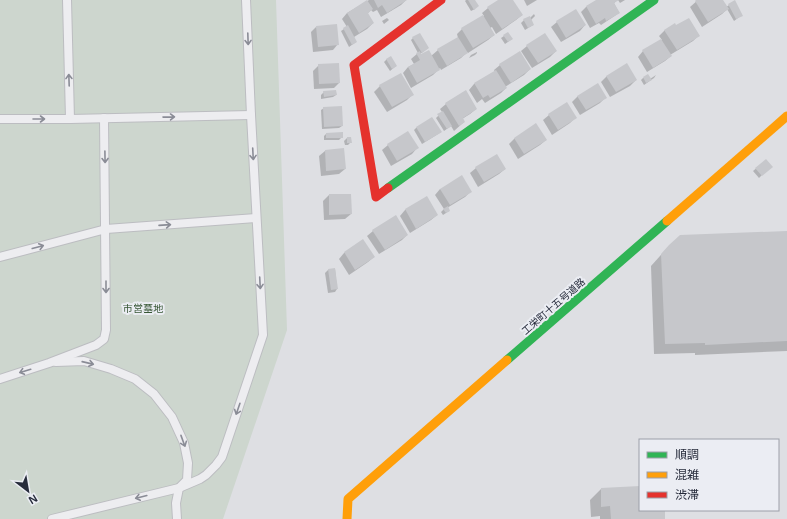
<svg xmlns="http://www.w3.org/2000/svg" width="787" height="519" font-family="Arial,'Noto Sans JP',sans-serif">
  <style>
    .green { fill: #cdd6ce }
    .shadow { fill: #0003 }
    .building { fill: #c6c7cb }
    .lines { fill: none; stroke-linecap: round; stroke-linejoin: round }
    .lane-casing { stroke: #bcbdc1; stroke-width: 10 }
    .lane { stroke: #ededf0; stroke-width: 8 }
    .fast { stroke: #30b455; stroke-width: 9 }
    .slow { stroke: #ff9f0a; stroke-width: 9 }
    .jam { stroke: #e5322d; stroke-width: 9 }
    .oneway { stroke: #8a8c96 }
    .labels { text-anchor: middle; stroke-width: 4; stroke-linejoin: round; paint-order: stroke }
    .street-label { font-size: 10px; fill: #262b3b; stroke: #ebedf3 }
    .park-label { font-size: 10px; fill: #365634; stroke: #ebedf3 }
  </style>
  <rect width="100%" height="100%" fill="#dedfe3"/>
  <polygon class="green" points="0,0 276,0 287,330 223,519 0,519"/>
  <g class="shadow">
    <polygon points="369,0 406,0 401,5 381,17 377,10 373,12 371,10 367,14 373,23 367,29 354,37 356,42 349,47 341,31 347,27 342,19 347,13"/>
    <polygon points="466,0 474,0 475,9 471,11 465,1"/>
    <polygon points="500,0 512,0 522,15 516,20 496,34 492,27 490,28 494,35 488,40 468,53 467,52 461,58 441,70 440,68 433,75 411,88 403,73 408,67 414,64 411,59 418,53 411,40 413,38 428,48 420,54 431,56 438,50 458,38 457,34 462,29 484,16 482,13 488,8"/>
    <polygon points="524,0 537,0 527,6"/>
    <polygon points="598,0 617,0 614,3 619,13 601,25 599,23 590,28 581,12 586,7"/>
    <polygon points="618,0 625,0 620,3"/>
    <polygon points="698,0 722,0 726,7 734,2 742,15 734,21 727,9 722,14 702,27 690,7"/>
    <polygon points="534,14 535,16 531,20 533,25 525,30 521,23 524,20 530,18"/>
    <polygon points="387,18 389,20 384,24 382,21"/>
    <polygon points="557,22 585,25 580,31 561,42 551,27"/>
    <polygon points="316,27 338,44 333,50 313,52 311,32"/>
    <polygon points="665,30 698,36 693,41 670,55 671,56 665,61 647,72 638,57 643,51 662,40 659,36"/>
    <polygon points="504,36 512,39 505,44 501,38"/>
    <polygon points="527,46 556,51 550,57 532,68 521,51"/>
    <polygon points="477,52 477,53 475,55 469,58 471,55"/>
    <polygon points="387,59 396,66 390,71 384,62"/>
    <polygon points="319,65 339,83 334,88 314,89 313,71"/>
    <polygon points="500,65 530,69 524,75 505,87 506,88 501,93 485,103 482,99 477,103 469,90 474,84 495,72 494,70"/>
    <polygon points="656,75 654,78 644,85 641,80 643,78 650,79"/>
    <polygon points="607,76 636,80 630,86 610,97 601,82"/>
    <polygon points="380,86 412,95 407,100 387,112 374,92"/>
    <polygon points="324,92 336,95 333,97 321,99 321,95"/>
    <polygon points="578,96 605,98 600,103 580,115 572,102"/>
    <polygon points="446,104 476,109 470,114 462,119 464,122 454,131 451,126 444,131 436,118 442,112 440,109"/>
    <polygon points="324,108 342,126 339,128 322,129 321,110"/>
    <polygon points="549,115 575,118 570,123 552,135 543,120"/>
    <polygon points="432,118 441,132 438,134 422,144 414,130 416,128"/>
    <polygon points="326,134 342,137 339,140 324,140 324,136"/>
    <polygon points="347,138 350,138 351,142 348,145 345,145 344,141"/>
    <polygon points="515,138 546,140 540,145 518,159 509,144"/>
    <polygon points="388,145 417,148 412,154 391,166 382,150"/>
    <polygon points="343,150 345,169 339,174 321,176 319,156 325,151"/>
    <polygon points="766,160 771,166 759,178 753,171"/>
    <polygon points="476,168 505,169 499,174 478,187 470,173"/>
    <polygon points="440,189 470,192 465,197 447,208 449,211 443,215 441,212 444,209 435,195"/>
    <polygon points="329,195 350,195 351,214 345,219 324,220 323,201"/>
    <polygon points="426,198 437,215 431,220 410,233 400,216 405,210"/>
    <polygon points="373,231 407,235 402,240 379,254 367,236"/>
    <polygon points="787,232 787,351 695,355 695,353 654,354 651,266 669,246"/>
    <polygon points="363,241 374,257 368,262 349,275 339,259 344,253"/>
    <polygon points="335,269 337,289 335,292 328,293 325,273 328,270"/>
    <polygon points="640,487 640,510 664,510 664,519 600,519 600,516 591,517 590,500 601,489"/>
  </g>
  <g class="building">
    <polygon points="367,0 373,9 368,13 374,23 359,33 347,13"/>
    <polygon points="374,0 407,0 387,13 382,5 378,8"/>
    <polygon points="468,0 475,0 479,6 474,10"/>
    <polygon points="498,0 513,0 523,15 502,29 487,7"/>
    <polygon points="596,0 619,0 614,3 620,13 606,21 605,18 596,24 586,6"/>
    <polygon points="696,0 723,0 729,9 708,22 695,1"/>
    <polygon points="735,0 743,16 736,19 728,4"/>
    <polygon points="576,9 586,25 566,38 556,21"/>
    <polygon points="483,15 495,35 473,48 461,28"/>
    <polygon points="530,16 534,25 528,28 523,19"/>
    <polygon points="689,18 700,36 677,50 664,30 675,23 676,25"/>
    <polygon points="337,24 339,45 318,47 316,26"/>
    <polygon points="348,25 357,42 352,45 343,28"/>
    <polygon points="508,32 513,39 508,42 503,35"/>
    <polygon points="420,33 429,48 422,53 412,37"/>
    <polygon points="545,33 557,51 538,63 526,45"/>
    <polygon points="458,37 468,53 447,66 437,49"/>
    <polygon points="661,39 672,56 653,68 642,50"/>
    <polygon points="429,50 440,70 417,83 408,67 420,60 416,53 420,51 421,54"/>
    <polygon points="520,51 531,69 511,83 499,64"/>
    <polygon points="391,56 397,66 392,69 386,59"/>
    <polygon points="339,63 340,83 319,84 318,64"/>
    <polygon points="627,63 637,80 616,92 606,76"/>
    <polygon points="496,70 507,88 490,98 488,95 483,98 474,83"/>
    <polygon points="401,73 414,95 392,107 379,85"/>
    <polygon points="648,74 652,80 646,83 643,77"/>
    <polygon points="598,83 607,98 586,110 577,96"/>
    <polygon points="336,90 337,95 324,97 323,91"/>
    <polygon points="466,90 477,109 463,118 465,122 459,126 445,103"/>
    <polygon points="567,102 577,118 558,130 548,114"/>
    <polygon points="342,106 343,126 324,127 323,107"/>
    <polygon points="443,111 452,126 447,129 437,114"/>
    <polygon points="432,117 442,132 425,142 416,127"/>
    <polygon points="536,123 547,140 524,154 514,138"/>
    <polygon points="408,131 419,148 397,161 387,144"/>
    <polygon points="343,132 343,138 326,138 326,133"/>
    <polygon points="347,137 351,137 352,143 347,143"/>
    <polygon points="344,148 346,169 326,171 325,150"/>
    <polygon points="497,154 506,169 484,182 475,167"/>
    <polygon points="766,159 773,167 762,176 755,168"/>
    <polygon points="462,175 472,192 450,205 440,189"/>
    <polygon points="329,194 351,194 352,214 329,215"/>
    <polygon points="427,196 438,215 416,229 405,209"/>
    <polygon points="448,206 450,211 446,213 443,209"/>
    <polygon points="396,215 408,235 385,250 372,230"/>
    <polygon points="787,231 787,341 705,345 705,343 665,344 661,254 669,245 680,235"/>
    <polygon points="363,239 375,257 355,270 344,252"/>
    <polygon points="335,268 338,289 331,290 328,269"/>
    <polygon points="640,486 640,510 665,510 665,519 611,519 610,506 601,507 601,488"/>
  </g>
  <g class="lines">
    <g class="lane-casing">
      <g id="lane">
        <polyline points="67,0 70,119"/>
        <polyline points="0,119 70,119 251,115"/>
        <polyline points="0,257 106,229 256,218"/>
        <polyline points="56,362 84,361 111,369 135,379 154,394 172,417 184,443 188,463 187,480 179,488 176,503 177,519"/>
        <polyline points="0,379 49,363 96,345 104,339 106,330 104,118"/>
        <polyline points="52,519 179,488 200,479 206,475 216,465 222,457 263,335 251,115 246,0"/>
      </g>
    </g>
    <use href="#lane" class="lane"/>
    <g class="fast">
      <polyline points="388,188 654,0"/>
      <polyline points="507,360 667,221"/>
    </g>
    <g class="slow">
      <polyline points="667,221 787,116"/>
      <polyline points="347,519 348,499 507,360"/>
    </g>
    <polyline class="jam" points="388,188 376,197 354,65 441,0"/>
  </g>
  <defs><path id="oneway-shaft" d="M-6 0H5M1.5-3L5.5 0L1.5 3" fill="none" stroke-width="1.6" stroke-linecap="round" stroke-linejoin="round"/></defs>
  <g class="oneway">
    <use href="#oneway-shaft" transform="translate(248 39) rotate(88)"/>
    <use href="#oneway-shaft" transform="translate(69 80) rotate(-92)"/>
    <use href="#oneway-shaft" transform="translate(169 117) rotate(-1)"/>
    <use href="#oneway-shaft" transform="translate(39 119)"/>
    <use href="#oneway-shaft" transform="translate(253 154) rotate(87)"/>
    <use href="#oneway-shaft" transform="translate(105 157) rotate(89)"/>
    <use href="#oneway-shaft" transform="translate(165 225) rotate(-4)"/>
    <use href="#oneway-shaft" transform="translate(38 247) rotate(-15)"/>
    <use href="#oneway-shaft" transform="translate(260 283) rotate(87)"/>
    <use href="#oneway-shaft" transform="translate(106 287) rotate(90)"/>
    <use href="#oneway-shaft" transform="translate(88 363) rotate(13)"/>
    <use href="#oneway-shaft" transform="translate(25 371) rotate(163)"/>
    <use href="#oneway-shaft" transform="translate(238 409) rotate(109)"/>
    <use href="#oneway-shaft" transform="translate(183 441) rotate(70)"/>
    <use href="#oneway-shaft" transform="translate(141 497) rotate(166)"/>
  </g>
  <g class="labels">
    <g class="street-label">
      <text transform="translate(553 306) rotate(-41)" y="4">工栄町十五号道路</text>
    </g>
    <g class="park-label">
      <text x="143" y="312">市営墓地</text>
    </g>
  </g>
  <rect x="639" y="439" width="140" height="72" fill="#ebedf3" stroke="#9c9fa9"/>
  <rect x="647" y="452" width="20" height="6" fill="#30b455" stroke="#9c9fa9"/>
  <text x="675" y="459" font-size="12" fill="#262b3b">順調</text>
  <rect x="647" y="472" width="20" height="6" fill="#ff9f0a" stroke="#9c9fa9"/>
  <text x="675" y="479" font-size="12" fill="#262b3b">混雑</text>
  <rect x="647" y="492" width="20" height="6" fill="#e5322d" stroke="#9c9fa9"/>
  <text x="675" y="499" font-size="12" fill="#262b3b">渋滞</text>
  <g transform="translate(28 491) rotate(149)" stroke="#ebedf3" stroke-width="3" paint-order="stroke">
  <path d="M0-3L7 15L0 10L-7 15Z" fill="#262b3b"/>
  <text y="-6" font-size="11" font-weight="bold" text-anchor="middle" fill="#262b3b">N</text>
  </g>
</svg>
